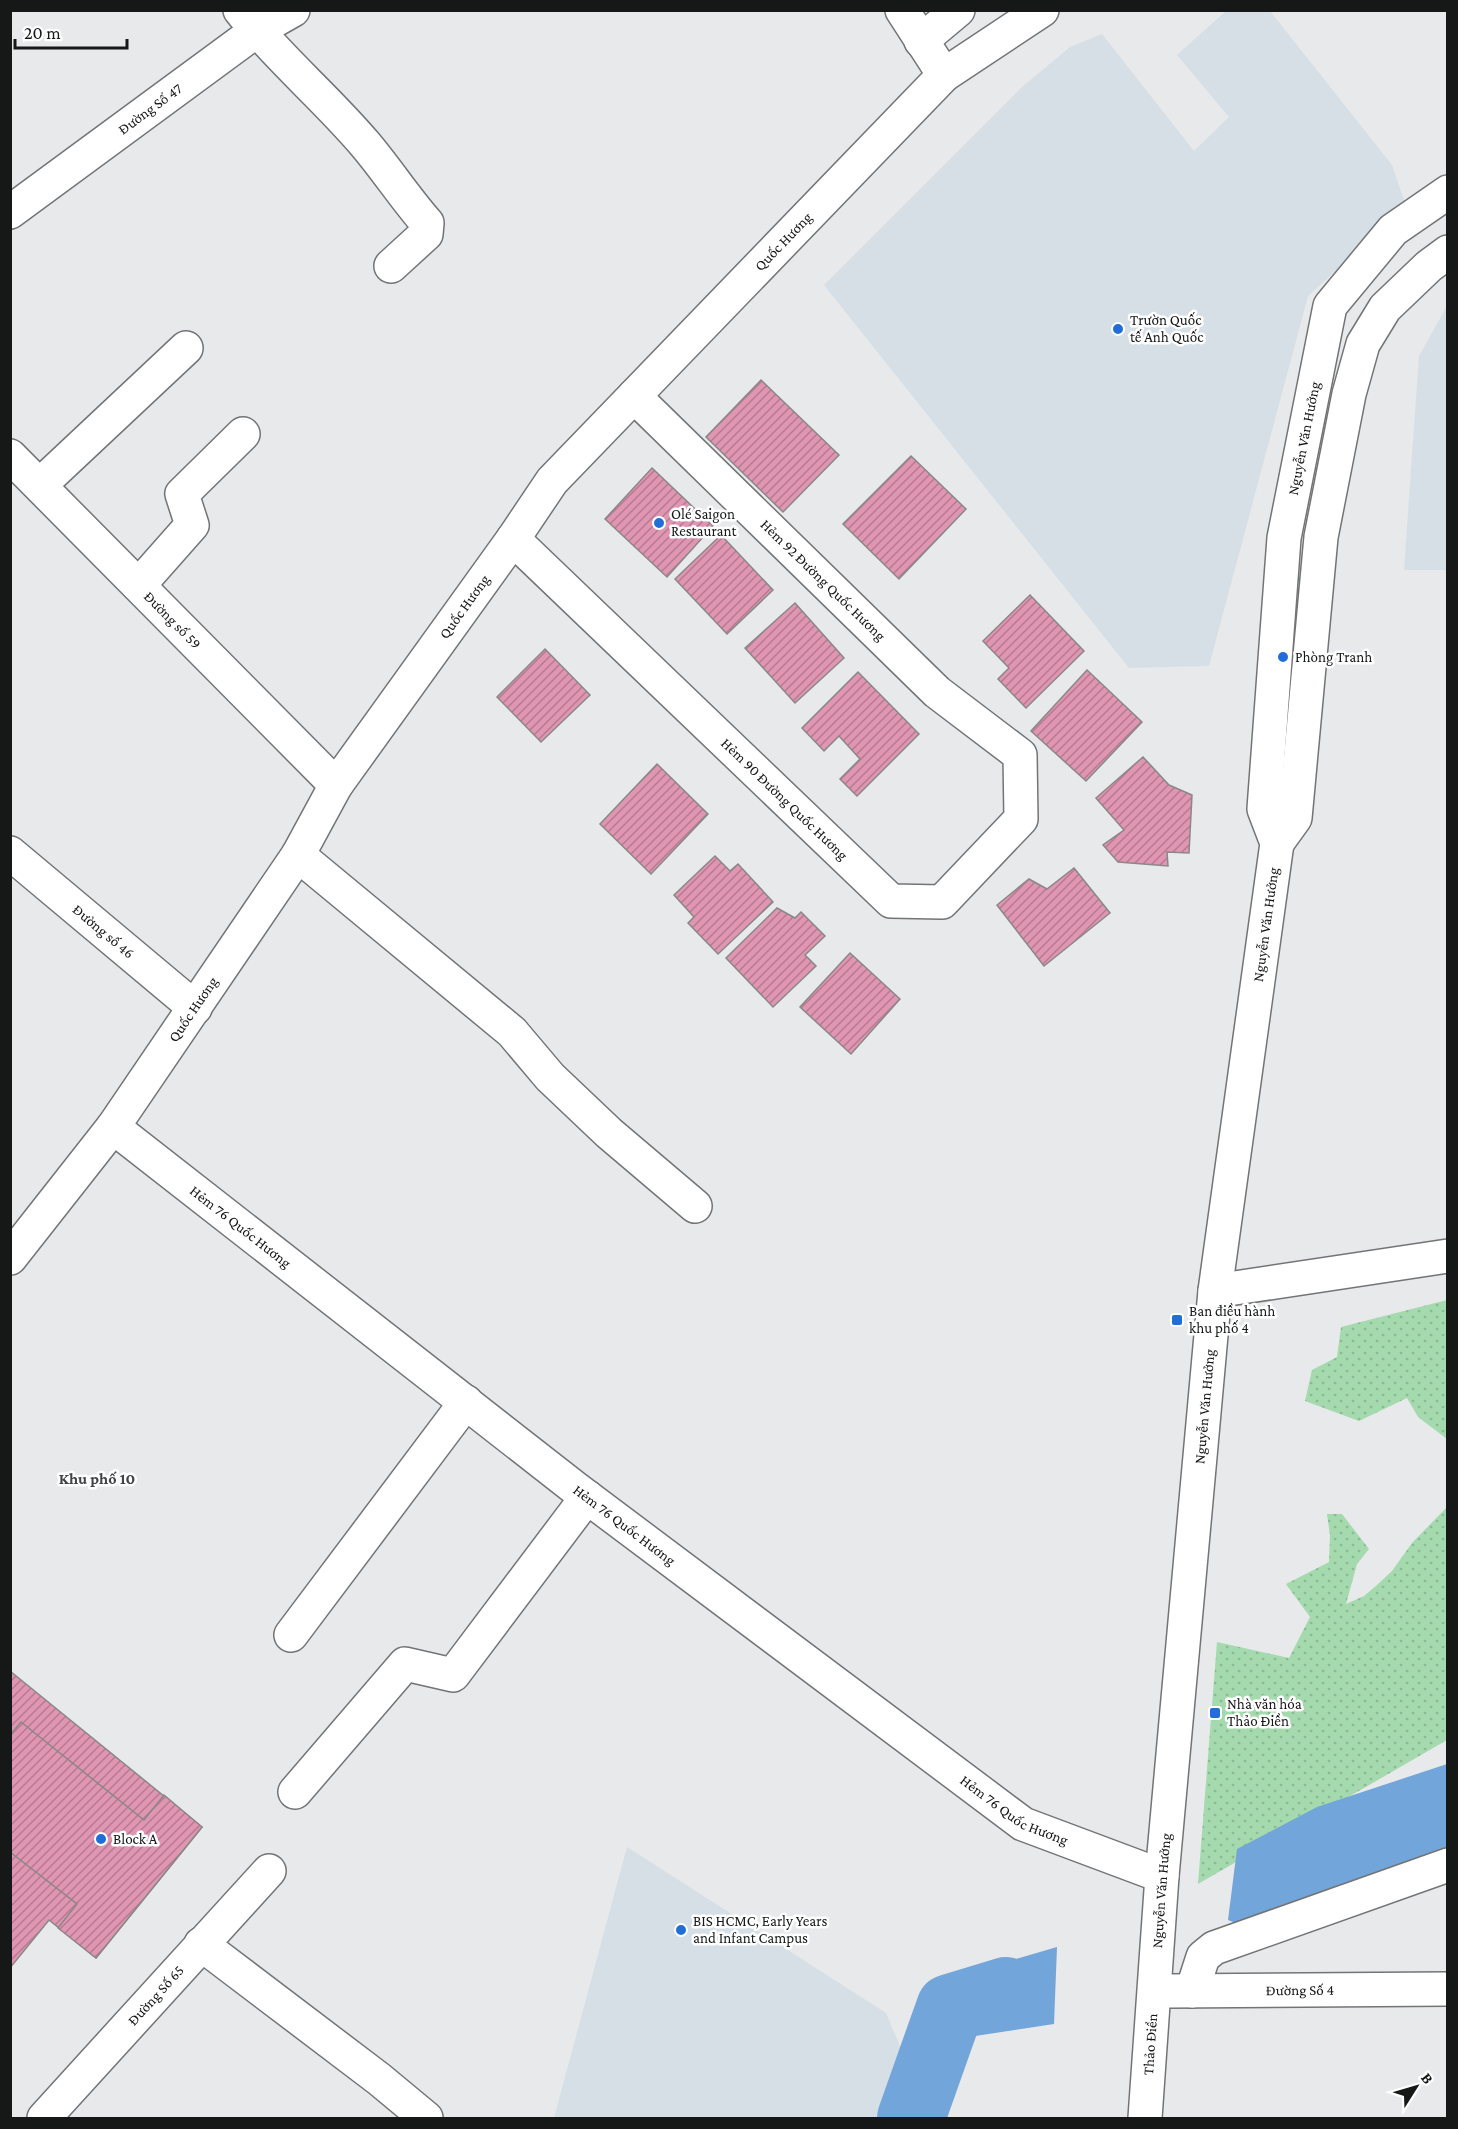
<svg xmlns="http://www.w3.org/2000/svg" width="1458" height="2129" font-family="'Crimson Pro',serif">
  <style>
    .built { fill: #d6dfe6 }
    .green { fill: url(#green-dots) }
    .water { fill: #72a5da }
    .lines { fill: none; stroke-linecap: round; stroke-linejoin: round }
    .river { stroke: #72a5da; stroke-width: 68 }
    .building { fill: url(#building-hatch); stroke: #8a8788; stroke-width: 1.5 }
    .minor-casing { stroke: #727476; stroke-width: 36 }
    .major-casing { stroke: #727476; stroke-width: 36 }
    .minor { stroke: #fff; stroke-width: 33 }
    .major { stroke: #fff; stroke-width: 33 }
    .poi-dot { fill: #216ed9; stroke: #fff; stroke-width: 2 }
    .labels { text-anchor: middle; stroke-width: 5; stroke-linejoin: round; paint-order: stroke }
    .street-label { font-size: 15px; fill: #161717; stroke: #fff }
    .poi-label { font-size: 15px; fill: #161717; stroke: #fff; text-anchor: start }
    .neighbourhood-label { font-size: 16px; font-weight: bold; fill: #424345; stroke: #fff }
  </style>
  <defs>
    <pattern id="green-dots" width="8" height="8" patternUnits="userSpaceOnUse" patternTransform="scale(1.5)"><rect width="8" height="8" fill="#a4daad"/><path d="M2 2h.1M6 6h.1" fill="none" stroke="#8cba94" stroke-width="1.8" stroke-linecap="round"/></pattern>
    <pattern id="building-hatch" width="6" height="6" patternUnits="userSpaceOnUse" patternTransform="scale(1.5)"><rect width="6" height="6" fill="#e096b2"/><path d="M-1 1l2-2M0 6l6-6M5 7l2-2" fill="none" stroke="#b57990"/></pattern>
  </defs>
  <rect width="100%" height="100%" fill="#e7e9eb"/>
  <g class="built">
    <polygon points="1226,11 1270,11 1392,165 1406,206 1308,296 1209,666 1129,668 824,285 1022,87 1070,47 1102,34 1194,151 1229,117 1177,55"/>
    <polygon points="1447,306 1447,570 1404,570 1419,356"/>
    <polygon points="627,1847 886,2013 915,2082 910,2118 554,2118"/>
  </g>
  <g class="green">
    <polygon points="1447,1300 1447,1439 1418,1417 1407,1398 1359,1421 1305,1401 1312,1370 1337,1357 1341,1327"/>
    <polygon points="1447,1500 1447,1740 1198,1884 1217,1642 1289,1658 1310,1617 1286,1584 1329,1562 1330,1535 1327,1514 1342,1514 1369,1549 1357,1564 1346,1604 1364,1596 1377,1585 1392,1571 1412,1543 1446,1508"/>
  </g>
  <g class="water">
    <polygon points="1447,1764 1447,1854 1238,1924 1228,1920 1237,1849 1317,1807"/>
    <polygon points="1057,1947 1054,2024 916,2045 927,1985"/>
  </g>
  <g class="lines">
    <polyline class="river" points="911,2118 950,2008 1006,1991"/>
  </g>
  <g class="building">
    <polygon points="761,380 839,455 783,512 706,437"/>
    <polygon points="911,456 966,509 899,579 843,524"/>
    <polygon points="652,468 713,526 667,577 605,519"/>
    <polygon points="721,535 773,590 727,634 675,579"/>
    <polygon points="1030,595 1084,651 1026,708 998,679 1009,668 983,641"/>
    <polygon points="795,603 844,658 795,703 745,648"/>
    <polygon points="545,649 590,695 541,742 497,697"/>
    <polygon points="1087,670 1142,722 1086,781 1031,731"/>
    <polygon points="858,672 919,734 857,796 840,779 860,759 839,736 824,751 802,728"/>
    <polygon points="1143,757 1169,785 1192,795 1189,853 1167,852 1168,866 1118,862 1103,845 1124,830 1096,798"/>
    <polygon points="657,764 708,814 651,874 600,824"/>
    <polygon points="715,856 730,871 738,864 773,902 718,954 688,923 694,917 674,895"/>
    <polygon points="1074,868 1110,913 1044,966 997,905 1029,879 1047,889"/>
    <polygon points="777,908 795,918 801,912 825,936 805,955 816,966 773,1007 726,958"/>
    <polygon points="850,953 900,999 851,1054 800,1007"/>
    <polygon points="10,1671 202,1827 96,1958 49,1920 10,1968"/>
    <polygon points="21,1722 144,1820 164,1795 202,1827 96,1958 58,1928 77,1904 10,1852 10,1735"/>
  </g>
  <g class="lines">
    <g class="minor-casing">
      <g id="minor">
        <path d="M240,10C278,58 325,97 365,144C387,170 405,198 427,223L426,234L391,266"/>
        <polyline points="921,41 958,10"/>
        <polyline points="944,75 1042,10"/>
        <path id="s1" d="M10,212L256,31L293,10"/>
        <path id="s2" d="M10,456L336,785"/>
        <polyline points="40,485 186,348"/>
        <path id="s3" d="M513,539L891,901L942,902L1021,819L1020,755L937,692L634,396"/>
        <polyline points="139,585 192,525 182,494 243,434"/>
        <path id="s4" d="M10,853L195,1008"/>
        <polyline points="298,855 512,1032 550,1077 609,1133 695,1206"/>
        <path id="s5" d="M113,1127L575,1488L1023,1824L1162,1876"/>
        <path id="s6" d="M10,1258L113,1127L298,855L336,785L513,539L552,481L944,75L902,10"/>
        <polyline points="1215,1291 1448,1256"/>
        <polyline points="291,1635 466,1402"/>
        <polyline points="295,1792 405,1664 453,1675 587,1497"/>
        <polyline points="201,1944 379,2079 426,2118"/>
        <path id="s7" d="M1170,1991L1448,1989"/>
        <polyline points="1192,1991 1203,1957 1214,1948 1448,1865"/>
        <path id="s8" d="M44,2118L269,1871"/>
      </g>
    </g>
    <g class="major-casing">
      <g id="major">
        <polyline points="1277,843 1295,818 1321,537 1349,394 1363,344 1385,308 1429,266 1448,252"/>
        <path id="s9" d="M1145,2118L1162,1876L1215,1291L1277,843L1264,809L1284,538L1330,306L1393,230L1448,192"/>
      </g>
    </g>
    <use href="#minor" class="minor"/>
    <use href="#major" class="major"/>
  </g>
  <g class="poi-dot">
    <circle cx="1118" cy="329" r="6"/>
    <circle cx="659" cy="523" r="6"/>
    <circle cx="1283" cy="657" r="6"/>
    <rect x="1171" y="1314" width="12" height="12" rx="3"/>
    <rect x="1209" y="1707" width="12" height="12" rx="3"/>
    <circle cx="101" cy="1839" r="6"/>
    <circle cx="681" cy="1930" r="6"/>
  </g>
  <g class="labels">
    <g class="street-label">
      <text dy="5" stroke="none"><textPath href="#s1" startOffset="174">Đường Số 47</textPath></text>
      <text dy="5" stroke="none"><textPath href="#s6" startOffset="1281">Quốc Hương</textPath></text>
      <text dy="5" stroke="none"><textPath href="#s9" startOffset="1692">Nguyễn Văn Hưởng</textPath></text>
      <text transform="translate(823 580) rotate(44)" y="5">Hẻm 92 Đường Quốc Hương</text>
      <text dy="5" stroke="none"><textPath href="#s6" startOffset="795">Quốc Hương</textPath></text>
      <text dy="5" stroke="none"><textPath href="#s2" startOffset="231">Đường số 59</textPath></text>
      <text dy="5" stroke="none"><textPath href="#s3" startOffset="376">Hẻm 90 Đường Quốc Hương</textPath></text>
      <text dy="5" stroke="none"><textPath href="#s9" startOffset="1200">Nguyễn Văn Hưởng</textPath></text>
      <text dy="5" stroke="none"><textPath href="#s4" startOffset="122">Đường số 46</textPath></text>
      <text dy="5" stroke="none"><textPath href="#s6" startOffset="309">Quốc Hương</textPath></text>
      <text dy="5" stroke="none"><textPath href="#s5" startOffset="162">Hẻm 76 Quốc Hương</textPath></text>
      <text dy="5" stroke="none"><textPath href="#s9" startOffset="714">Nguyễn Văn Hưởng</textPath></text>
      <text dy="5" stroke="none"><textPath href="#s5" startOffset="648">Hẻm 76 Quốc Hương</textPath></text>
      <text dy="5" stroke="none"><textPath href="#s5" startOffset="1132">Hẻm 76 Quốc Hương</textPath></text>
      <text dy="5" stroke="none"><textPath href="#s9" startOffset="228">Nguyễn Văn Hưởng</textPath></text>
      <text dy="5" stroke="none"><textPath href="#s7" startOffset="130">Đường Số 4</textPath></text>
      <text dy="5" stroke="none"><textPath href="#s8" startOffset="166">Đường Số 65</textPath></text>
      <text dy="5" stroke="none"><textPath href="#s9" startOffset="74">Thảo Điền</textPath></text>
    </g>
    <g class="poi-label">
      <text x="1130" y="325">Trườn Quốc<tspan x="1130" dy="17">tế Anh Quốc</tspan></text>
      <text x="671" y="519">Olé Saigon<tspan x="671" dy="17">Restaurant</tspan></text>
      <text x="1295" y="662">Phòng Tranh</text>
      <text x="1189" y="1316">Ban điều hành<tspan x="1189" dy="17">khu phố 4</tspan></text>
      <text x="1227" y="1709">Nhà văn hóa<tspan x="1227" dy="17">Thảo Điền</tspan></text>
      <text x="113" y="1844">Block A</text>
      <text x="693" y="1926">BIS HCMC, Early Years<tspan x="693" dy="17">and Infant Campus</tspan></text>
    </g>
    <g class="neighbourhood-label">
      <text x="97" y="1484">Khu phố 10</text>
    </g>
  </g>
  <rect width="1458" height="2129" fill="none" stroke="#161717" stroke-width="24"/>
  <g transform="translate(1416 2087) rotate(53)" stroke="#ffffff" stroke-width="4.5" paint-order="stroke">
  <path d="M0-4.5L10 22L0 15L-10 22Z" fill="#161717"/>
  <text y="-9" font-size="16" font-weight="bold" text-anchor="middle" fill="#161717">B</text>
  </g>
  <path d="M15 39v9h112v-9" fill="none" stroke="#161717" stroke-width="3"/>
  <text x="24" y="39" font-size="18" fill="#161717" stroke="#ffffff" stroke-width="4.5" paint-order="stroke">20 m</text>
</svg>
